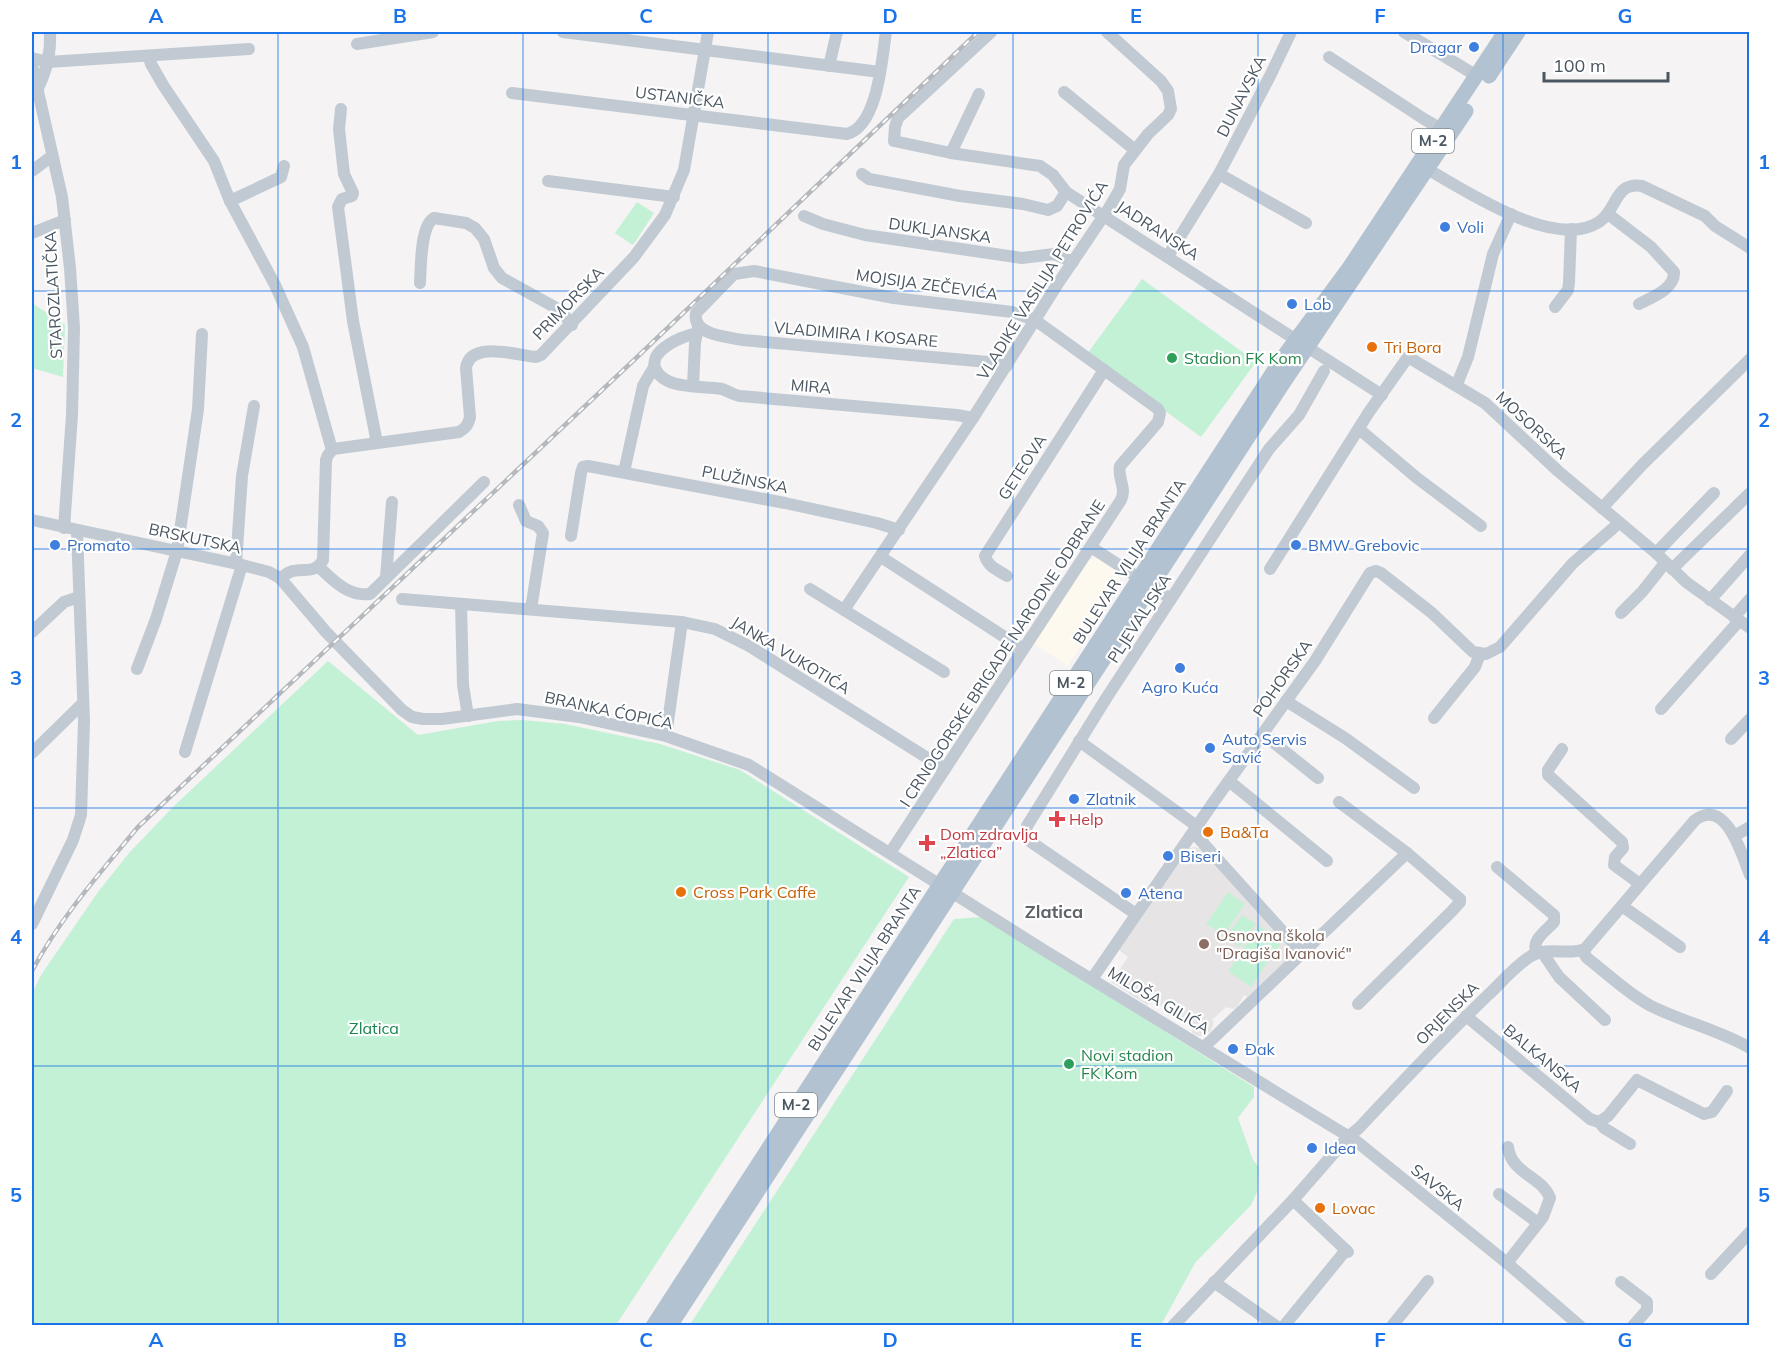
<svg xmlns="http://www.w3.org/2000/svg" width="1781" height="1357" font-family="Mulish,sans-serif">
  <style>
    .commercial { fill: #fdf9ef }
    .education { fill: #e6e4e5 }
    .green { fill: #c3f1d5 }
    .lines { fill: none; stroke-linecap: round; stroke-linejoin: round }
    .minor { stroke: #c1cad2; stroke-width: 12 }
    .major { stroke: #b3c2d1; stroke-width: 15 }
    .rail-casing { stroke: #b5b8bd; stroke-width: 4.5 }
    .rail { stroke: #fff; stroke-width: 2; stroke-dasharray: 7; stroke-linecap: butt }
    .grid { fill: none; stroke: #1a73e8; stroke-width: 1.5; stroke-opacity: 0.55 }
    .shop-dot { fill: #3f7fe0; stroke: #fff; stroke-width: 2 }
    .food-dot { fill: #e8710a; stroke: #fff; stroke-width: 2 }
    .leisure-dot { fill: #2e9e5b; stroke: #fff; stroke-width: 2 }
    .health-dot { fill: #e0444e; stroke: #fff; stroke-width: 2 }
    .education-dot { fill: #8d6e63; stroke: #fff; stroke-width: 2 }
    .labels { text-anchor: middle; stroke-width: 4.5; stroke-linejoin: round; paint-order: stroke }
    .shield { fill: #fff; stroke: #808990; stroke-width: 1.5 }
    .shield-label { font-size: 15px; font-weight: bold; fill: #4a5661 }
    .shop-label { font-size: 16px; fill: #366cbe; stroke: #fff; text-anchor: start }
    .street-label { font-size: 16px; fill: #4a5661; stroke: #fff }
    .food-label { font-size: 16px; fill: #c56008; stroke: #fff; text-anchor: start }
    .leisure-label { font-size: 16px; fill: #27864d; stroke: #fff; text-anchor: start }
    .health-label { font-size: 16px; fill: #be3a42; stroke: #fff; text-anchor: start }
    .education-label { font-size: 16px; fill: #785e54; stroke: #fff; text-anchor: start }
    .park-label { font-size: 16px; fill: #17864f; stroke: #fff }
    .neighbourhood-label { font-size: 18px; font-weight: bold; fill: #5f6368; stroke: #fff }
    .neatline { fill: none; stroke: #1a73e8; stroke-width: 2 }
    .grid-label { font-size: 20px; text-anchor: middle; font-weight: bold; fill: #1a73e8 }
  </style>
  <rect width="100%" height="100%" fill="#f5f3f3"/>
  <polygon class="commercial" points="1096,558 1116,571 1120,576 1120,585 1068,666 1032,643 1085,561"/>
  <polygon class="education" points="1193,847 1200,848 1291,951 1289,958 1247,997 1244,995 1237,1007 1233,1009 1226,1007 1212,1020 1214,1022 1211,1031 1204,1036 1198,1036 1192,1033 1192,1024 1155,1002 1147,1005 1111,982 1128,957 1119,950 1189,849"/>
  <g class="green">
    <polygon points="637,202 654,213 633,245 615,233"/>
    <polygon points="1142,279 1256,362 1201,437 1087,354"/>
    <polygon points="32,303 65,325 63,377 32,368"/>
    <polygon points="328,661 418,735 498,721 522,720 565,724 660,744 740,770 909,877 616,1325 32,1325 32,994 41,975 98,892 129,853 173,807"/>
    <polygon points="1228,892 1245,904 1224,935 1206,924"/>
    <polygon points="1242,915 1256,924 1240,947 1226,937"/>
    <polygon points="982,917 1254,1087 1254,1097 1238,1118 1253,1160 1259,1167 1257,1192 1251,1205 1195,1263 1161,1325 689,1326 954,919"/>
    <polygon points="1259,926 1282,941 1251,987 1228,971"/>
  </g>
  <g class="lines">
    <g class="minor">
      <polyline points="563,32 880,72"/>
      <polyline points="991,32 898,118 895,127 894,141 951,153 1040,166 1053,175 1066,192 1382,395"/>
      <polyline points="1404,32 1477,76"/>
      <polyline points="357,44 433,32"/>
      <polyline points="149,57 151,64 163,85 214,161 230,201 275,285 303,347 332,450"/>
      <polyline points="1329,57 1424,119 1441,129"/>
      <polyline points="32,58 48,62 249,49"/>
      <polyline points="32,65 62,197 70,268 74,328 72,415 64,528"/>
      <polyline points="829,66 837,32"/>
      <path d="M35,89L38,88C47,70 51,51 50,32"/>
      <polyline points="1064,92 1135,150"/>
      <path d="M512,93L847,134C878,126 882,58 886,32"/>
      <polyline points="341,109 339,129 344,174 353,193 352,196 342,199 338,207 353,321 377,443"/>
      <polyline points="951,153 979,94"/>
      <path d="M1427,169C1467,191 1554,251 1599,222C1618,209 1614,182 1642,186L1705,216L1715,226L1750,248"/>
      <polyline points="32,171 52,156"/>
      <polyline points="862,174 869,179 880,181 960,196 1023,204 1048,210 1057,206 1066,192"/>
      <polyline points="1219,174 1306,223"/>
      <polyline points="548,181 674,197"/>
      <polyline points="230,201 281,177 284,166"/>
      <path d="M1608,214L1651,247L1674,272C1675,289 1652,297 1639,304"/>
      <polyline points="804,216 823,224 865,235 1022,258 1054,254 1073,262"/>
      <polyline points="32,233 65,220"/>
      <polyline points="1168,256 1219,174 1271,74 1291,32"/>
      <path d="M420,283C421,267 420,226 434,218L466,223L475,228L484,239L494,268L502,278L560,310L572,325"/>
      <polyline points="1555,307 1568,290 1569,283 1571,229"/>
      <path d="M655,368C665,391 701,385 722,389C728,391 733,395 740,396L957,415L973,418"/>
      <polyline points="1457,384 1468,357 1493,254 1511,214"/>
      <polyline points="693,386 695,343 698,327"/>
      <polyline points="1359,429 1417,478 1481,526"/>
      <path d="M624,472L643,386C646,380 650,374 653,369C655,365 654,359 657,355C664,345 684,335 696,334"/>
      <polyline points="519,505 526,521 538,526 543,533 531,609"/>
      <polyline points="1602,508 1642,465 1750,359"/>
      <polyline points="32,520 242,565 269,572 280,578 326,632 402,710 412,717 423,719 442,719 517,709 579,717 666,736 749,765 1042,949 1356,1141 1507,1263 1580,1326"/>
      <polyline points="571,536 581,473 583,467 588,466 785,503 877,523 899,530"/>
      <polyline points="1091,547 1171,599"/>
      <polyline points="1656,553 1714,493"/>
      <polyline points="881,557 1023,649"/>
      <polyline points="236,563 242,476 254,406"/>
      <path d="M319,567C333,580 348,597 370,594L484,482"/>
      <polyline points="1270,569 1369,412 1408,357 1485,403 1558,471 1656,553 1686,582 1750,628"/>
      <polyline points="1672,569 1750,493"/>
      <path d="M1007,576C998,570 988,567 985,556L1104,370"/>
      <polyline points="386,577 392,502"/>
      <path d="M280,578C284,576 288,572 293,571C306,568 315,574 323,560L326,460L328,455L333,449L459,432C466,428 468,425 470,417L466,368C470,340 516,355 536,357L541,355L634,257L665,215L684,170L708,32"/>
      <polyline points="810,589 944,672"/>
      <polyline points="402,599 682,622 715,629 749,646 945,769"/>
      <polyline points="1710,600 1750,555"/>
      <polyline points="461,604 463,685 468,716"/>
      <polyline points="844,610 973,418 1057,285 1109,208 1120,189 1124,165 1148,134 1168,115 1171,109 1168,91 1161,81 1107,32"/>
      <polyline points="1621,613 1642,592 1665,563"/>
      <polyline points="1734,617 1750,599"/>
      <polyline points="32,632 64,602 79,597"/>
      <polyline points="137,669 156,619 177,551 198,409 202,334"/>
      <polyline points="1286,701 1345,738 1414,788"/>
      <polyline points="1661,709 1739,621"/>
      <polyline points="1434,718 1475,667 1480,654"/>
      <polyline points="1263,734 1318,778"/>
      <polyline points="666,736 682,622"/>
      <polyline points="1731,739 1750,719"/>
      <polyline points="1079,741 1198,827"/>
      <polyline points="1562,749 1548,770 1548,775 1622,842 1623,848 1615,857 1614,865 1640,884"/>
      <polyline points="185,752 242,565"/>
      <polyline points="32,753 83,703"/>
      <polyline points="1229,781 1327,861"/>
      <polyline points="1339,802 1407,853 1460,899 1460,902 1452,911 1358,1004"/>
      <polyline points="1194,833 1302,953"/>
      <polyline points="1734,836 1750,827"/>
      <path d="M890,853L1121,500C1127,487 1117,478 1120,466L1158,422L1160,413L1158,409L1035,320L1012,312L894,298L754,271L734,274L696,313C692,335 727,337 743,340L988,362L1007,366"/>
      <path d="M1497,867L1554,915V922C1546,931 1530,941 1537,953"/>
      <polyline points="1622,906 1680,947"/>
      <polyline points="1136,914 1031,842 1026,836 1027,826 1107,697 1269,449 1299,415 1324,371"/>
      <polyline points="32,924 73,840 81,815 84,721 77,531"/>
      <path d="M1582,950L1587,958C1608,974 1628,994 1651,1006C1683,1022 1719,1030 1750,1048"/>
      <polyline points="1542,952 1559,977 1605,1020"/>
      <polyline points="1092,979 1215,800 1315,661 1370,573 1376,571 1381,573 1432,613 1473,652 1486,654 1500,647 1573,563 1619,523"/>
      <polyline points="1466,1016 1590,1119 1599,1122 1604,1128 1630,1144"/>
      <polyline points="1204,1047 1407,853"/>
      <polyline points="1599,1122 1608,1116 1637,1080 1704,1114 1712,1112 1727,1091"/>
      <polyline points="1499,1194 1538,1223"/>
      <polyline points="1293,1200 1348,1252"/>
      <path d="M1507,1263L1543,1217L1550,1198C1543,1177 1511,1174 1508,1147"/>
      <polyline points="1711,1274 1750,1232"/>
      <polyline points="1214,1282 1276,1326"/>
      <polyline points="1621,1282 1647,1302 1647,1310 1633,1326"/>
      <path d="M1173,1326L1293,1200L1348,1137L1359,1128C1401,1083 1443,1038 1487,996C1501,983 1515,966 1531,956C1548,946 1569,956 1585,949L1695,820C1726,797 1742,855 1750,875"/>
      <polyline points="1284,1326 1346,1250"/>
      <polyline points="1392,1326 1428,1281"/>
    </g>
    <g class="major">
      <polyline points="1489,76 1518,32"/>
      <polyline points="653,1326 1281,360 1349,268 1505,32"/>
      <polyline points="670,1326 1282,385 1466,111"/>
    </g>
    <g class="rail-casing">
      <path id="rail" d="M32,971C60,918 100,873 138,827L634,360L978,32"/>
    </g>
    <use href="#rail" class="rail"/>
  </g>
  <path class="grid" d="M278,32V1326M523,32V1326M768,32V1326M1013,32V1326M1258,32V1326M1503,32V1326M32,291H1750M32,549H1750M32,808H1750M32,1066H1750"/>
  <g class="shop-dot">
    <circle cx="1474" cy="47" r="6"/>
    <circle cx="1445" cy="227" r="6"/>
    <circle cx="1292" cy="304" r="6"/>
    <circle cx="55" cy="545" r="6"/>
    <circle cx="1296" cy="545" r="6"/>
    <circle cx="1180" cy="668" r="6"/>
    <circle cx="1210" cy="748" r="6"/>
    <circle cx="1074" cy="799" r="6"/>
    <circle cx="1168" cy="856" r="6"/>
    <circle cx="1126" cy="893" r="6"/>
    <circle cx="1233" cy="1049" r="6"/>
    <circle cx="1312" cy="1148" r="6"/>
  </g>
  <g class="food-dot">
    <circle cx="1372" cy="347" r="6"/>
    <circle cx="1208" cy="832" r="6"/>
    <circle cx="681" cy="892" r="6"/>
    <circle cx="1320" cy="1208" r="6"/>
  </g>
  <g class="leisure-dot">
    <circle cx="1172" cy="358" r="6"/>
    <circle cx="1069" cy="1064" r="6"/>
  </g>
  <g class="health-dot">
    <path d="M1054 810h6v6h6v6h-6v6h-6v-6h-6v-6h6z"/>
    <path d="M924 834h6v6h6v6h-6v6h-6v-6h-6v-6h6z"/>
  </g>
  <circle class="education-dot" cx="1204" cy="944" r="6"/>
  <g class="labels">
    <g class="shield">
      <rect x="1412" y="129" width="42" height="24" rx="4.5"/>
      <rect x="1050" y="671" width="42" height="24" rx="4.5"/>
      <rect x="775" y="1093" width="42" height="24" rx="4.5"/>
    </g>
    <g class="shield-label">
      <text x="1433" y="146">M-2</text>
      <text x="1071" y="688">M-2</text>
      <text x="796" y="1110">M-2</text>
    </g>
    <g class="shop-label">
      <text x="1462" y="53" text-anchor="end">Dragar</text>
      <text x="1457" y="233">Voli</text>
      <text x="1304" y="310">Lob</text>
      <text x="67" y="551">Promato</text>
      <text x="1308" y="551">BMW Grebovic</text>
      <text x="1180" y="693" text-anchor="middle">Agro Kuća</text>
      <text x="1222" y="745">Auto Servis<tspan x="1222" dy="18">Savić</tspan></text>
      <text x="1086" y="805">Zlatnik</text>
      <text x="1180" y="862">Biseri</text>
      <text x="1138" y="899">Atena</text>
      <text x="1245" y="1055">Đak</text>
      <text x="1324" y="1154">Idea</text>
    </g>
    <g class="street-label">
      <text transform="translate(1241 96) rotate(-63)" y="6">DUNAVSKA</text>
      <text transform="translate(680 97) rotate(7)" y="6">USTANIČKA</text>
      <text transform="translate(940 230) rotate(8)" y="6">DUKLJANSKA</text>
      <text transform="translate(1158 230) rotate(33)" y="6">JADRANSKA</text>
      <text transform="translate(1042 280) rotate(-58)" y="6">VLADIKE VASILIJA PETROVIĆA</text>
      <text transform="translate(927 284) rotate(8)" y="6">MOJSIJA ZEČEVIĆA</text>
      <text transform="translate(53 295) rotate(-93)" y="6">STAROZLATIČKA</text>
      <text transform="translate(568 303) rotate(-46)" y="6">PRIMORSKA</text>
      <text transform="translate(856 334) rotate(5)" y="6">VLADIMIRA I KOSARE</text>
      <text transform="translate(811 386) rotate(5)" y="6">MIRA</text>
      <text transform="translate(1532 425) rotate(43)" y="6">MOSORSKA</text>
      <text transform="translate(1022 467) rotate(-57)" y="6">GETEOVA</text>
      <text transform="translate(745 479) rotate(11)" y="6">PLUŽINSKA</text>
      <text transform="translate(195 538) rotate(12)" y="6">BRSKUTSKA</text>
      <text transform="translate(1129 561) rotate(-57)" y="6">BULEVAR VILIJA BRANTA</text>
      <text transform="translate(1139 618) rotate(-57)" y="6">PLJEVALJSKA</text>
      <text transform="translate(1002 653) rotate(-57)" y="6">I CRNOGORSKE BRIGADE NARODNE ODBRANE</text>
      <text transform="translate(791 655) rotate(31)" y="6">JANKA VUKOTIĆA</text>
      <text transform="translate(1282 678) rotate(-55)" y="6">POHORSKA</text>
      <text transform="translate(609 710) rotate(12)" y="6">BRANKA ĆOPIĆA</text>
      <text transform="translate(864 968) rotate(-57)" y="6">BULEVAR VILIJA BRANTA</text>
      <text transform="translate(1159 1000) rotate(31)" y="6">MILOŠA GILIĆA</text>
      <text transform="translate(1447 1013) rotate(-45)" y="6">ORJENSKA</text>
      <text transform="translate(1543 1058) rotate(40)" y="6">BALKANSKA</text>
      <text transform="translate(1438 1187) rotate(39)" y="6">SAVSKA</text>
    </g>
    <g class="food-label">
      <text x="1384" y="353">Tri Bora</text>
      <text x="1220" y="838">Ba&amp;Ta</text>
      <text x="693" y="898">Cross Park Caffe</text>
      <text x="1332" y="1214">Lovac</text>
    </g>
    <g class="leisure-label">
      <text x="1184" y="364">Stadion FK Kom</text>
      <text x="1081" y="1061">Novi stadion<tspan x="1081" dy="18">FK Kom</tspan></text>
    </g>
    <g class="health-label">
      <text x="1069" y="825">Help</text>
      <text x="940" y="840">Dom zdravlja<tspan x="940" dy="18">„Zlatica”</tspan></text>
    </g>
    <g class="education-label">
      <text x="1216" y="941">Osnovna škola<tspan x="1216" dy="18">"Dragiša Ivanović"</tspan></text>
    </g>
    <g class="park-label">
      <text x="374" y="1034">Zlatica</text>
    </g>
    <g class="neighbourhood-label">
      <text x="1054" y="918">Zlatica</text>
    </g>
  </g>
  <rect width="1781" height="1357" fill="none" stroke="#ffffff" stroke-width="66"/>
  <path d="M1544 72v9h124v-9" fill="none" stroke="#4a5661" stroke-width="3"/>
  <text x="1553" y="72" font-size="18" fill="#4a5661" stroke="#ffffff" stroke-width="4.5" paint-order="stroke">100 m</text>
  <rect x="33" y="33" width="1715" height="1291" class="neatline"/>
  <g class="grid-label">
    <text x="156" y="23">A</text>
    <text x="400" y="23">B</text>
    <text x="646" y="23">C</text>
    <text x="890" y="23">D</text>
    <text x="1136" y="23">E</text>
    <text x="1380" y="23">F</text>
    <text x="1625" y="23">G</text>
    <text x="16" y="169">1</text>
    <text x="1764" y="169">1</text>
    <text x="16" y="427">2</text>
    <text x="1764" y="427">2</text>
    <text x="16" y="685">3</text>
    <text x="1764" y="685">3</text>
    <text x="16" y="944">4</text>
    <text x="1764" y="944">4</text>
    <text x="16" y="1202">5</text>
    <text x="1764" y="1202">5</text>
    <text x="156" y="1347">A</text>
    <text x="400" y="1347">B</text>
    <text x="646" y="1347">C</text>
    <text x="890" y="1347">D</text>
    <text x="1136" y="1347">E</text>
    <text x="1380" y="1347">F</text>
    <text x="1625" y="1347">G</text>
  </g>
</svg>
